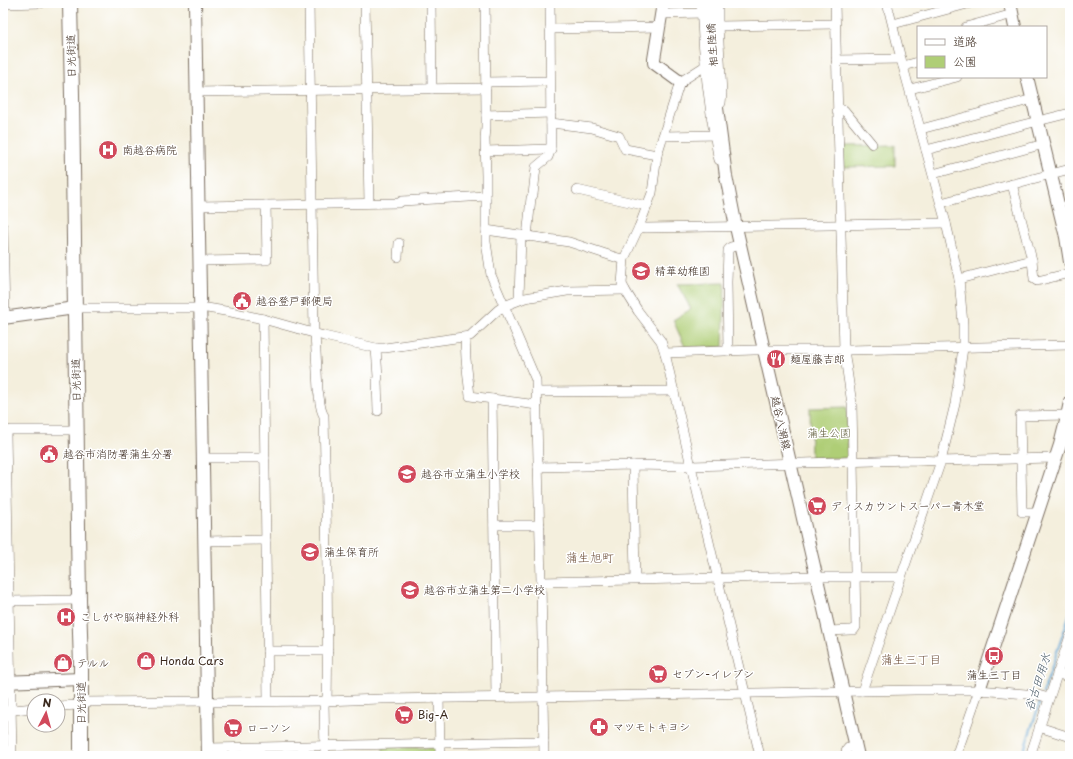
<svg xmlns="http://www.w3.org/2000/svg" width="1073" height="759" font-family="'Playpen Sans','Klee One',sans-serif">
  <style>
    .green { fill: #afce76; stroke: #757c4a }
    .lines { fill: none; stroke-linecap: round; stroke-linejoin: round }
    .stream { stroke: #62a8d8; stroke-width: 2 }
    .street-casing { stroke: #7c6f61; stroke-width: 10 }
    .secondary-casing { stroke: #7c6f61; stroke-width: 14 }
    .primary-casing { stroke: #7c6f61; stroke-width: 16 }
    .street { stroke: #fff; stroke-width: 9 }
    .secondary { stroke: #fff; stroke-width: 12 }
    .primary { stroke: #fff; stroke-width: 14 }
    .labels { text-anchor: middle; stroke-width: 3; stroke-linejoin: round; paint-order: stroke }
    .street-label { font-size: 11px; fill: #3b2a1e; stroke: #fff }
    .poi-label { font-size: 11px; fill: #3b2a1e; stroke: #fff; text-anchor: start }
    .park-label { font-size: 11px; fill: #5e5b38; stroke: #fff }
    .neighbourhood-label { font-size: 12px; fill: #71533e; stroke: #fff }
    .water-label { font-size: 12px; font-style: italic; fill: #4b5c68; stroke: #fff }
  </style>
  <rect width="100%" height="100%" fill="#fff"/>
  <filter id="ink" filterUnits="userSpaceOnUse"><feTurbulence type="fractalNoise" baseFrequency=".025" numOctaves="2"/><feDisplacementMap in="SourceGraphic" scale="8" xChannelSelector="R" yChannelSelector="G"/><feConvolveMatrix kernelMatrix="1 2 1 2 8 2 1 2 1" color-interpolation-filters="sRGB"/></filter>
  <filter id="wash" filterUnits="userSpaceOnUse"><feTurbulence type="fractalNoise" baseFrequency=".012" numOctaves="4" result="noise"/><feDisplacementMap in="SourceGraphic" scale="16" xChannelSelector="R" yChannelSelector="G"/><feGaussianBlur stdDeviation="0.9" result="paint"/><feColorMatrix in="noise" values="0 0 0 0 0 0 0 0 0 0 0 0 0 0 0 0 0 1.4 0 .05"/><feComposite in="paint" operator="in"/></filter>
  <g filter="url(#wash)">
    <rect width="100%" height="100%" fill="#f4efdd"/>
    <g class="green">
      <polygon points="895,145 895,166 844,167 843,146"/>
      <polygon points="725,283 723,347 685,347 673,320 691,309 677,284"/>
      <polygon points="847,407 848,458 811,458 810,408"/>
      <polygon points="383,747 436,748 436,756 383,756"/>
    </g>
    <g class="lines">
      <g class="stream">
        <polyline points="1043,693 1070,613"/>
        <polyline points="1022,756 1041,699"/>
      </g>
    </g>
  </g>
  <g filter="url(#ink)">
    <g class="lines">
      <g class="street-casing">
        <g id="street">
          <polyline points="309,3 314,333"/>
          <polyline points="365,3 369,203"/>
          <polyline points="431,3 432,89"/>
          <polyline points="485,3 486,115 486,128 485,139 486,176 486,242 491,275 536,380 541,582 544,756"/>
          <path d="M701,3C703,55 708,104 718,156L719,160"/>
          <polyline points="718,3 718,26 722,93 721,103 718,106"/>
          <polyline points="3,4 41,3"/>
          <polyline points="661,14 702,13"/>
          <polyline points="893,24 971,3"/>
          <polyline points="718,26 835,24"/>
          <polyline points="966,27 1013,14"/>
          <polyline points="550,29 659,27"/>
          <polyline points="836,60 901,59"/>
          <polyline points="705,66 680,82 657,155 652,193 639,227 624,259 622,284 625,290 638,311 661,341 665,353 691,466 760,756"/>
          <polyline points="903,66 918,62"/>
          <polyline points="486,82 550,81"/>
          <polyline points="910,89 957,77"/>
          <polyline points="196,92 486,88"/>
          <polyline points="837,111 844,110 872,144"/>
          <polyline points="486,115 551,113"/>
          <polyline points="1038,121 1070,113"/>
          <polyline points="551,123 592,128 619,136 625,149 657,155"/>
          <polyline points="921,129 1033,99"/>
          <polyline points="663,136 719,135"/>
          <polyline points="926,150 1038,121"/>
          <polyline points="486,151 551,149"/>
          <polyline points="933,174 1044,144"/>
          <polyline points="1012,184 1032,260 1034,279 1037,281 1070,273"/>
          <polyline points="577,190 647,206"/>
          <polyline points="941,203 1070,169"/>
          <polyline points="198,206 399,203 402,201 486,196"/>
          <polyline points="3,227 5,318"/>
          <polyline points="639,227 646,228 946,223"/>
          <polyline points="486,230 569,242 618,258 624,259"/>
          <polyline points="527,237 531,198 533,195 536,167 548,157 551,149 550,3"/>
          <polyline points="398,257 399,243"/>
          <polyline points="199,261 267,260 266,205"/>
          <polyline points="959,279 1032,260"/>
          <polyline points="519,299 521,235"/>
          <polyline points="75,308 207,308 231,312 263,319 324,336 376,348 385,348 470,336 498,310 504,306 525,298 567,291 625,290"/>
          <polyline points="263,319 268,701"/>
          <path d="M315,333L318,390C320,398 319,408 324,416C326,511 329,606 327,701"/>
          <polyline points="465,337 466,359 470,396 537,405"/>
          <polyline points="376,348 378,377 377,381 378,411"/>
          <polyline points="728,351 727,282 728,250 731,247 740,245"/>
          <polyline points="665,353 754,350 849,350 1070,345"/>
          <polyline points="536,392 674,391"/>
          <polyline points="492,399 496,697"/>
          <polyline points="203,458 265,458"/>
          <polyline points="633,465 635,579"/>
          <polyline points="538,467 633,465 691,466 911,460 941,461 1051,458 1055,459"/>
          <polyline points="1037,514 1034,512 1022,512 1020,416 1068,415"/>
          <polyline points="494,525 540,525"/>
          <polyline points="204,541 266,540"/>
          <polyline points="817,577 900,577"/>
          <polyline points="541,582 817,576"/>
          <polyline points="9,601 79,600"/>
          <polyline points="829,631 850,630 854,630 856,627 852,404 844,350 835,3"/>
          <polyline points="267,651 328,651"/>
          <polyline points="1057,673 1070,678"/>
          <polyline points="862,691 941,461 955,404 963,348 963,324 959,279 946,223 901,59 887,3"/>
          <polyline points="439,698 440,756"/>
          <polyline points="324,701 325,756"/>
          <polyline points="81,702 207,701"/>
          <polyline points="207,702 324,701 381,699 543,697 915,690 979,690 1038,695 1049,698"/>
          <polyline points="58,706 81,705"/>
          <polyline points="3,711 34,708"/>
          <polyline points="1039,727 1070,737"/>
          <polyline points="208,748 544,741"/>
          <polyline points="12,756 6,434 7,432 11,430 77,430"/>
          <path d="M845,756C846,749 848,746 856,745"/>
          <polyline points="956,756 979,690"/>
          <polyline points="1030,756 1070,636"/>
        </g>
      </g>
      <g class="secondary-casing">
        <g id="secondary">
          <polyline points="195,3 208,756"/>
          <polyline points="663,3 654,59 654,63 680,82"/>
          <polyline points="709,3 713,67 717,108 726,176 736,227 764,350 858,756"/>
          <polyline points="1010,3 1015,27"/>
          <polyline points="1027,77 1066,237 1070,262"/>
          <polyline points="3,318 75,308"/>
          <polyline points="3,682 81,679"/>
          <polyline points="979,690 1060,445 1066,421 1070,402"/>
        </g>
      </g>
      <g class="primary-casing">
        <polyline id="primary" points="70,3 72,95 79,600 81,666 81,756"/>
      </g>
      <use href="#street" class="street"/>
      <use href="#secondary" class="secondary"/>
      <use href="#primary" class="primary"/>
    </g>
  </g>
  <defs>
    <g id="hospital-disc" transform="scale(1)"><circle r="9.5" fill="#d1495b" stroke="#fff"/><path d="M-5-5h3v3.5h4V-5h3V5h-3V1.5h-4V5h-3Z" fill="#fff"/></g>
    <g id="school-disc" transform="scale(1)"><circle r="9.5" fill="#d1495b" stroke="#fff"/><path d="M0-5L7-2L0 1L-7-2ZM-4 1L0 2.5L4 1V4Q0 6-4 4Z" fill="#fff"/></g>
    <g id="civic-disc" transform="scale(1)"><circle r="9.5" fill="#d1495b" stroke="#fff"/><path d="M-.6-6.5H3V-4.5H.6V-3L4-1V1h2V6H-6V1h2V-1L-.6-3ZM-1.2 2.5V6h2.4V2.5Z" fill="#fff"/></g>
    <g id="restaurant-disc" transform="scale(1)"><circle r="9.5" fill="#d1495b" stroke="#fff"/><path d="M-5-6h1v4h1v-4h1v4h1v-4h1v5L-1.5 .5V6h-2V.5L-5-1ZM5-6V6H3V1.5H1.5Q1.5-4 5-6Z" fill="#fff"/></g>
    <g id="supermarket-disc" transform="scale(1)"><circle r="9.5" fill="#d1495b" stroke="#fff"/><path d="M-6-5.5h2.5l.6 2H6L4.5 2H-2.5L-4.4-4H-6ZM-1.5 3.2a1.3 1.3 0 1 0 .1 0ZM3 3.2a1.3 1.3 0 1 0 .1 0Z" fill="#fff"/></g>
    <g id="bus-disc" transform="scale(1)"><circle r="9.5" fill="#d1495b" stroke="#fff"/><path d="M-5-6H5V4H4V6H2V4H-2V6H-4V4H-5ZM-3.5-4V0h7V-4ZM-3.5 1.2v1.5H-2V1.2ZM2 1.2v1.5H3.5V1.2Z" fill="#fff"/></g>
    <g id="shop-disc" transform="scale(1)"><circle r="9.5" fill="#d1495b" stroke="#fff"/><path d="M-5-2.5h2.3a2.7 3.5 0 0 1 5.4 0H5L5.5 6h-11ZM-1.5-2.5h3a1.5 2.3 0 0 0-3 0Z" fill="#fff"/></g>
    <g id="pharmacy-disc" transform="scale(1)"><circle r="9.5" fill="#d1495b" stroke="#fff"/><path d="M-2-6h4v4h4v4h-4v4h-4v-4h-4v-4h4Z" fill="#fff"/></g>
  </defs>
  <g fill-rule="evenodd">
    <use href="#hospital-disc" x="108" y="150"/>
    <use href="#school-disc" x="641" y="271"/>
    <use href="#civic-disc" x="242" y="301"/>
    <use href="#restaurant-disc" x="776" y="359"/>
    <use href="#civic-disc" x="49" y="454"/>
    <use href="#school-disc" x="407" y="474"/>
    <use href="#supermarket-disc" x="817" y="506"/>
    <use href="#school-disc" x="310" y="552"/>
    <use href="#school-disc" x="410" y="590"/>
    <use href="#hospital-disc" x="66" y="617"/>
    <use href="#bus-disc" x="994" y="656"/>
    <use href="#shop-disc" x="146" y="661"/>
    <use href="#shop-disc" x="63" y="663"/>
    <use href="#supermarket-disc" x="658" y="674"/>
    <use href="#supermarket-disc" x="404" y="715"/>
    <use href="#pharmacy-disc" x="599" y="727"/>
    <use href="#supermarket-disc" x="233" y="728"/>
  </g>
  <g class="labels">
    <g class="street-label">
      <text transform="translate(712 45) rotate(-94)" y="4">相生陸橋</text>
      <text transform="translate(71 56) rotate(-91)" y="4">日光街道</text>
      <text transform="translate(76 380) rotate(-91)" y="4">日光街道</text>
      <text transform="translate(781 423) rotate(77)" y="4">越谷八潮線</text>
      <text transform="translate(81 703) rotate(-90)" y="4">日光街道</text>
    </g>
    <g class="poi-label">
      <text x="122" y="154">南越谷病院</text>
      <text x="655" y="275">精華幼稚園</text>
      <text x="256" y="305">越谷登戸郵便局</text>
      <text x="790" y="363">麺屋藤吉郎</text>
      <text x="63" y="458">越谷市消防署蒲生分署</text>
      <text x="421" y="478">越谷市立蒲生小学校</text>
      <text x="831" y="510">ディスカウントスーパー青木堂</text>
      <text x="324" y="556">蒲生保育所</text>
      <text x="424" y="594">越谷市立蒲生第二小学校</text>
      <text x="80" y="621">こしがや脳神経外科</text>
      <text x="160" y="665">Honda Cars</text>
      <text x="77" y="667">テルル</text>
      <text x="672" y="678">セブン-イレブン</text>
      <text x="994" y="679" text-anchor="middle">蒲生三丁目</text>
      <text x="418" y="719">Big-A</text>
      <text x="613" y="731">マツモトキヨシ</text>
      <text x="247" y="732">ローソン</text>
    </g>
    <g class="park-label">
      <text x="829" y="437">蒲生公園</text>
    </g>
    <g class="neighbourhood-label">
      <text x="590" y="562">蒲生旭町</text>
      <text x="911" y="664">蒲生三丁目</text>
    </g>
    <g class="water-label">
      <text transform="translate(1038 682) rotate(-72)" y="4">谷古田用水</text>
    </g>
  </g>
  <rect width="1073" height="759" fill="none" stroke="#fff" stroke-width="16"/>
  <rect x="917" y="26" width="130" height="52" fill="#ffffff" stroke="#b1aaa5"/>
  <rect x="925" y="39" width="20" height="6" fill="#ffffff" stroke="#b1aaa5"/>
  <text x="953" y="46" font-size="12" fill="#3b2a1e">道路</text>
  <rect x="925" y="56" width="20" height="12" fill="#afce76" stroke="#b1aaa5"/>
  <text x="953" y="66" font-size="12" fill="#3b2a1e">公園</text>
  <g transform="translate(46 713) rotate(6)"><circle r="19" fill="#ffffff" stroke="#b1aaa5"/>
  <path d="M0-3L7 15L0 10L-7 15Z" fill="#d1495b"/>
  <text y="-6" font-size="11" font-weight="bold" text-anchor="middle" fill="#3b2a1e">N</text>
  </g>
</svg>
